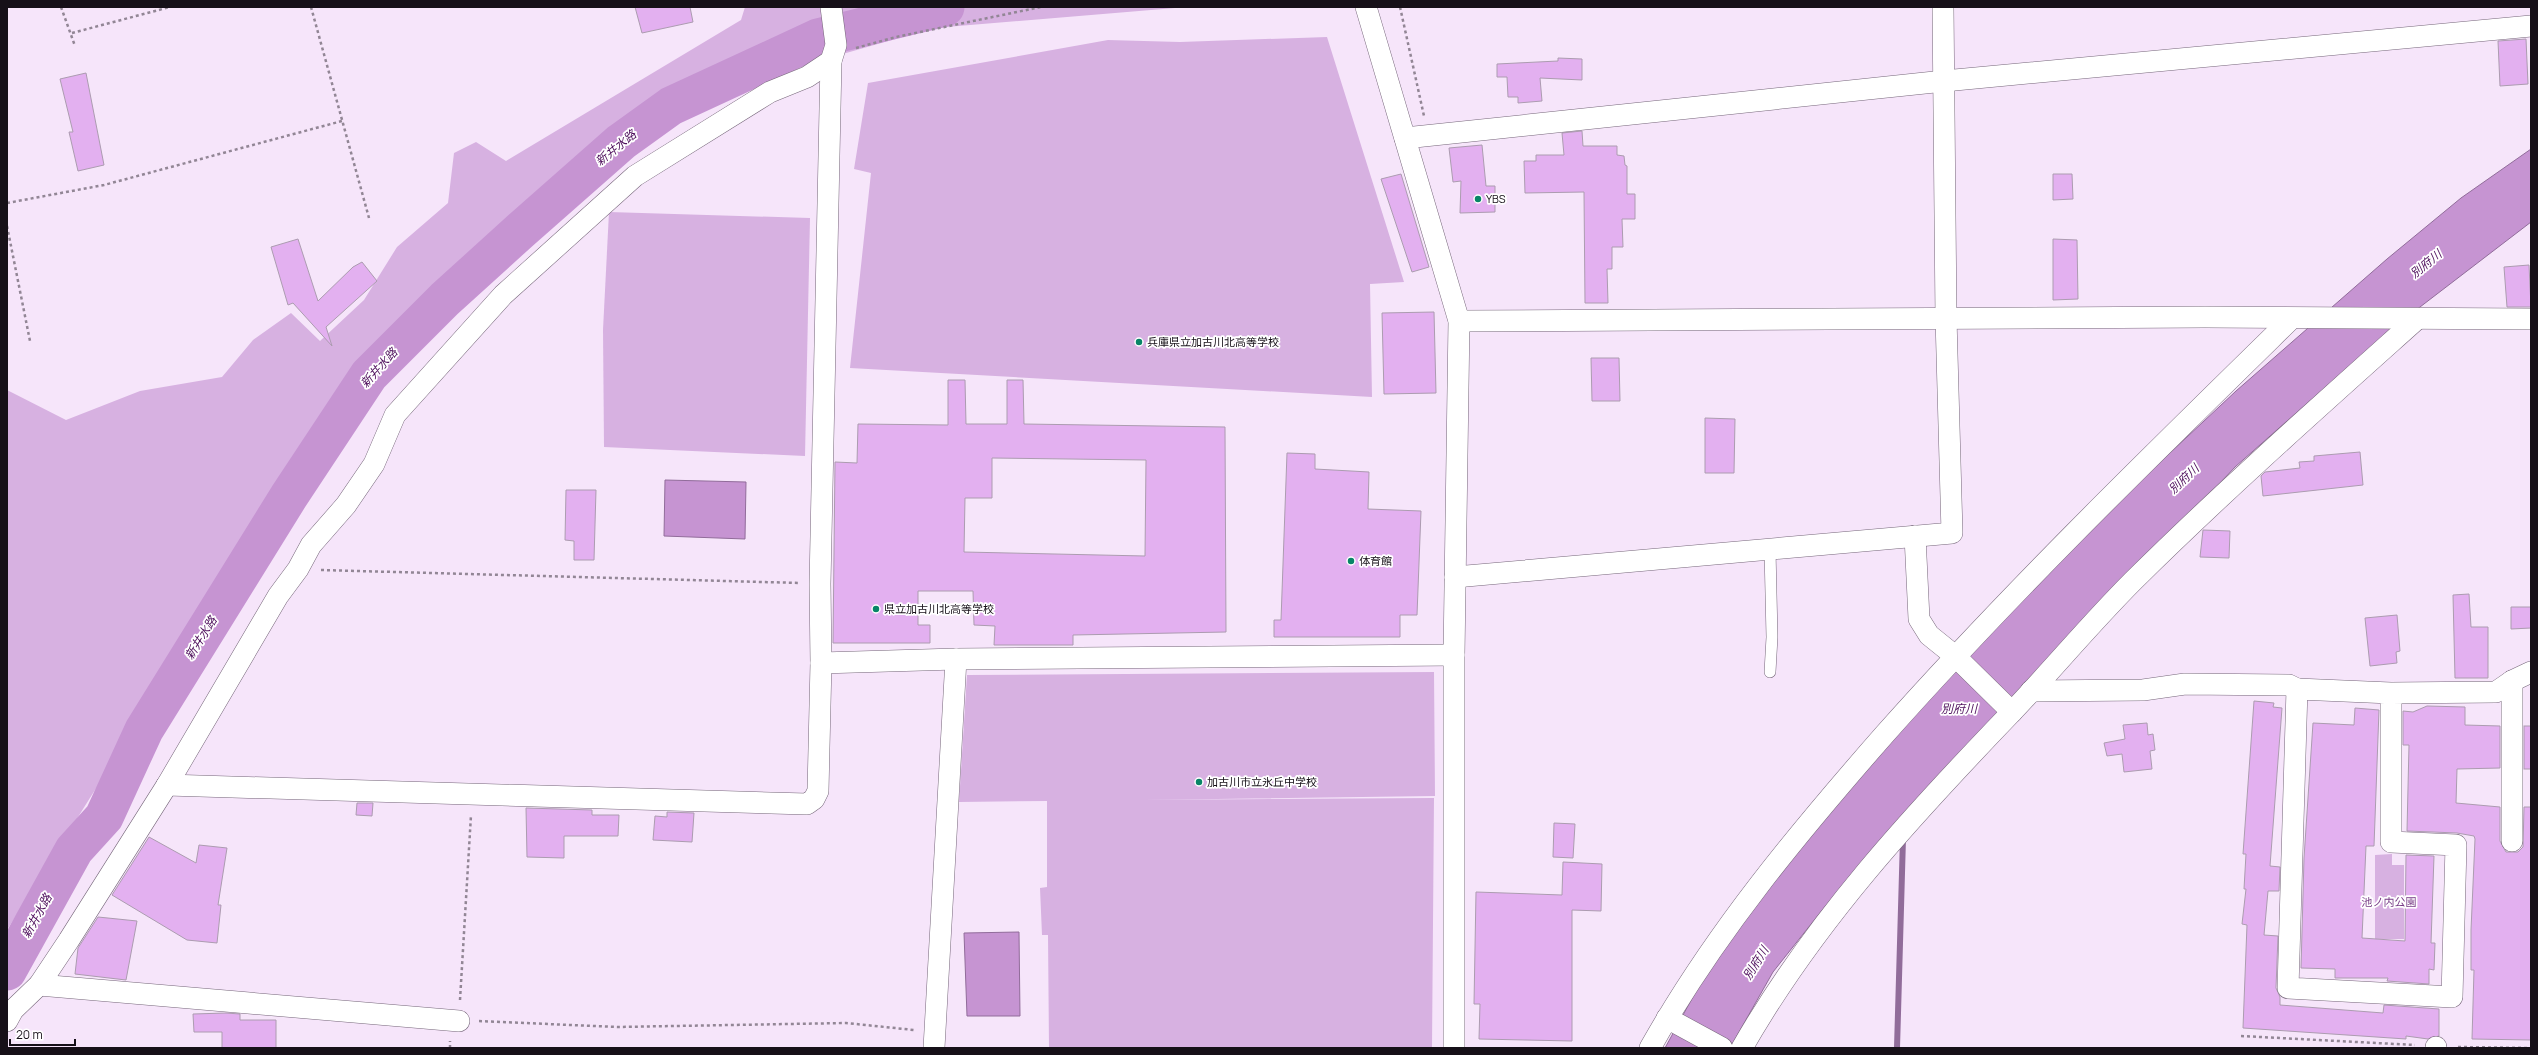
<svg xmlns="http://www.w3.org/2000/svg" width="2538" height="1055" font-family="Manrope,'Noto Sans JP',sans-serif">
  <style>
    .green { fill: #d7b1e1 }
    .water { fill: #c694d2; stroke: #916c9a }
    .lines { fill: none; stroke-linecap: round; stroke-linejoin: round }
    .stream { stroke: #916c9a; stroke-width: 6 }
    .river { stroke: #c694d2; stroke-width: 39 }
    .building { fill: #e3b0f0; stroke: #ac9cb0; fill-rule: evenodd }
    .lane-casing { stroke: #76677a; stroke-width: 12 }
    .street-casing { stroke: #76677a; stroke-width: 22 }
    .path { stroke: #928695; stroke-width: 2.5; stroke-dasharray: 3 3; stroke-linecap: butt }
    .lane { stroke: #fff; stroke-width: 11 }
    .street { stroke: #fff; stroke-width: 21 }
    .poi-dot { fill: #078567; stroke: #fff; stroke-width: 1.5 }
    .labels { text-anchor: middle; stroke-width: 3.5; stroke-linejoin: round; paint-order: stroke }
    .poi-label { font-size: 11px; fill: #161018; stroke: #fff; text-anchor: start }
    .park-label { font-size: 11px; fill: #773b86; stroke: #fff }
    .water-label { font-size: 12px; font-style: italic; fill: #4f115d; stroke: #fff }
  </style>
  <rect width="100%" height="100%" fill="#f6e5fa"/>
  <g class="green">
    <polygon points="745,7 1187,7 934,28 790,69 681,120 555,200 498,255 436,330 345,420 284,520 194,634 159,715 105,774 7,930 7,390 66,420 140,391 222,377 253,340 291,313 320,341 364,300 397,247 448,203 454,153 476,142 506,161 741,20"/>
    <polygon points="1327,37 1404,282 1370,284 1372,397 850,368 871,173 854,169 868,83 1108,40 1180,42"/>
    <polygon points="609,212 810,218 805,456 604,447 603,330"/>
    <polygon points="1434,672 1435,796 1142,800 1434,798 1432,1048 1049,1048 1048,935 1042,935 1040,888 1047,887 1047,801 959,802 967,675"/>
    <polygon points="2392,854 2392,865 2404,865 2404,939 2375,939 2375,855"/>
  </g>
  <g class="water">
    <polygon points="2531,149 2531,222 2390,330 2235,467 1827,904 1773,972 1730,1048 1665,1048 1707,971 1776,873 1935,687 2122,498 2236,391 2387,259 2461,198"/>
    <polygon points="665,480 746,482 745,539 664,536"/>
    <polygon points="1019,932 1020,1016 967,1016 964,933"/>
  </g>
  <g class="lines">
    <polyline class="stream" points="1897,1048 1903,838"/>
    <polyline class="river" points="7,971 74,850 104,817 144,730 289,496 369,375 445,299 520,231 621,142 671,106 818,38 945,7"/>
  </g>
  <g class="building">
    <polygon points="635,7 690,7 693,22 642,33"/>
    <polygon points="2526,39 2528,84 2500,86 2498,41"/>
    <polygon points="1558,58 1582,59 1582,80 1540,78 1542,101 1518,103 1518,97 1508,97 1507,77 1497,77 1497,64 1558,61"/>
    <polygon points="86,73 104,165 78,171 69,132 73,132 60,79"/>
    <polygon points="1582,131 1583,146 1617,146 1617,155 1624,156 1625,165 1627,166 1627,194 1635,194 1635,219 1622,219 1623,247 1612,247 1612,269 1607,269 1608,303 1585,303 1584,192 1525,193 1524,161 1536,161 1536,155 1564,155 1562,133"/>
    <polygon points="1482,145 1486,186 1495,186 1495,212 1460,213 1461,181 1453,182 1449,148"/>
    <polygon points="1401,174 1429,267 1412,272 1381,179"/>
    <polygon points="2053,174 2072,174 2073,199 2053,200"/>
    <polygon points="298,239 318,301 353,267 362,262 377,281 326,327 332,346 293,303 288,305 271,247"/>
    <polygon points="2053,239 2077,240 2078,299 2053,300"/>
    <polygon points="2529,265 2531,307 2507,307 2504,267"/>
    <polygon points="1434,312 1436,393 1384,394 1382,313"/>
    <polygon points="1591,358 1619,358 1620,401 1592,401"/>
    <path d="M948,380H965L966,424H1007V380H1023L1024,424L1225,427L1226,632L1073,635V645H994L995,626L974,625L973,591H918V625H930V643H833L835,462L857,463L858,424L948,425ZM992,458L1146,460L1145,556L964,552L965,498H992Z"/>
    <polygon points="1705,418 1735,419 1734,473 1705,473"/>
    <polygon points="2360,452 2363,485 2263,496 2261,476 2265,472 2300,468 2299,462 2314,461 2314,456"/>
    <polygon points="1287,453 1315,454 1315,469 1369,472 1368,509 1421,511 1417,615 1400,615 1400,637 1274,637 1274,620 1281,620"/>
    <polygon points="566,490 596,490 594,560 574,560 574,541 565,540"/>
    <polygon points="2203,530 2230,531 2229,558 2200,557"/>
    <polygon points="2469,594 2471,627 2488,627 2488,678 2455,678 2453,595"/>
    <polygon points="2511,607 2531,607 2531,628 2511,629"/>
    <polygon points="2397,615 2400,651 2396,652 2397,663 2370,666 2365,618"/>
    <polygon points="2254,701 2274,703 2273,707 2282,708 2270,866 2280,867 2279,891 2268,891 2264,935 2278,936 2276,988 2280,997 2280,1005 2383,1013 2384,1005 2439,1009 2439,1036 2428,1039 2406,1036 2406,1039 2243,1028 2247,925 2242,924 2246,889 2244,889 2246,854 2243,854"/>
    <polygon points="2427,706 2465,707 2465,725 2500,726 2500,768 2457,769 2456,803 2500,807 2500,841 2506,852 2518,852 2523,847 2524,807 2531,807 2531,1040 2472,1039 2474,970 2471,970 2471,930 2475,839 2474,836 2457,833 2407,831 2409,745 2403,745 2403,711 2413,712"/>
    <polygon points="2355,708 2379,710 2374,846 2366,846 2362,938 2405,941 2406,855 2434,856 2431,943 2435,943 2434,970 2429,969 2429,984 2387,981 2388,978 2335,978 2335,969 2301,968 2304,858 2313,723 2354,725"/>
    <polygon points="2147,723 2148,735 2153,734 2155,750 2150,751 2152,769 2124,772 2122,754 2107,756 2104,743 2125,739 2123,725"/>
    <rect x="2524" y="726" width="7" height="43"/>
    <polygon points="357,803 373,803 372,816 356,815"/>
    <polygon points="526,808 592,810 592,815 619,815 618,836 564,836 564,858 527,857"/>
    <polygon points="667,812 694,813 692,842 653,840 655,816 667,817"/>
    <polygon points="1554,823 1575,824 1573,858 1553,857"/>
    <polygon points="149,837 196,863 199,845 227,848 218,905 221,905 217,943 187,940 112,895"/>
    <polygon points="1563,862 1602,864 1601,911 1572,910 1572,1041 1479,1039 1480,1004 1474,1004 1476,892 1562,895"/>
    <polygon points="98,917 137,921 126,980 75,974 78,948"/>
    <polygon points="226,1013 240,1014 240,1020 276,1020 276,1048 222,1048 222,1032 194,1032 193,1014"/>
  </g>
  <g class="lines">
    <g class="lane-casing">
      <polyline id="lane" points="1770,672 1772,637 1770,550"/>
    </g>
    <g class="street-casing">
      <g id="street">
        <polyline points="1366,7 1459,321 1454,655 1454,1048"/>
        <polyline points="1405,138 1944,81 2531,26"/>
        <polyline points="1459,321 2205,317 2531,319"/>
        <polyline points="1915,536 1919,619 1929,635 1955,656 2012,712"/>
        <polyline points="1455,577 1952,533 1946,318 1943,7"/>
        <polyline points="821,663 956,659 1454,655"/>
        <polyline points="2512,681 2512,841"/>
        <polyline points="2031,691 2143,690 2185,684 2289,685 2297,689"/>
        <polyline points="2391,693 2391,842 2456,845 2452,997 2288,988 2297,689 2391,693 2496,692 2512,681 2531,672"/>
        <polyline points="167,785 807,804 814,799 818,791 821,663 820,584 831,61 836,45 831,7"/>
        <polyline points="39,985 459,1021"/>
        <polyline points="1667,1018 1722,1048"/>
        <polyline points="7,1021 13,1010 39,985 69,940 167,785 278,596 298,569 311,545 346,505 374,464 395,415 503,295 635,176 770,92 807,77 831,61"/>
        <polyline points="934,1048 956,659"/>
        <path d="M1650,1048C1714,934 1798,833 1884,735C2013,590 2152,455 2291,319"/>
        <path d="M1742,1048C1814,922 1911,817 2011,713C2052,670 2091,623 2133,581C2225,490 2321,405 2417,319"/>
        <polyline points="2436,1048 2436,1047"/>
      </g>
    </g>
    <g class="path">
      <polyline points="61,7 75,46"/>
      <polyline points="311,7 369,218"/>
      <polyline points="1400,7 1424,116"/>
      <polyline points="72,33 170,7"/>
      <polyline points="856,48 896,37 1041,7"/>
      <polyline points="7,203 104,185 342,121"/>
      <polyline points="7,226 30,341"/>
      <polyline points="321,570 800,583"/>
      <polyline points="460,1000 471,815"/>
      <polyline points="479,1021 617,1027 846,1023 914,1030"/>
      <polyline points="2241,1036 2415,1045"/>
      <polyline points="2458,1047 2531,1048"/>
      <polyline points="450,1048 450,1041"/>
    </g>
    <use href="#lane" class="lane"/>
    <use href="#street" class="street"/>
  </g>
  <g class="poi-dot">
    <circle cx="1478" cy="199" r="4"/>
    <circle cx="1139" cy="342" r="4"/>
    <circle cx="1351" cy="561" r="4"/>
    <circle cx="876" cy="609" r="4"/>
    <circle cx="1199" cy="782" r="4"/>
  </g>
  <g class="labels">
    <g class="poi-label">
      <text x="1486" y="203">YBS</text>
      <text x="1147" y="346">兵庫県立加古川北高等学校</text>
      <text x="1359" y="565">体育館</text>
      <text x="884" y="613">県立加古川北高等学校</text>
      <text x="1207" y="786">加古川市立氷丘中学校</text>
    </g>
    <g class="park-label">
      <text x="2389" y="906">池ノ内公園</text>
    </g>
    <g class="water-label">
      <text transform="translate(616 148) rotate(-39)" y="4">新井水路</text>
      <text transform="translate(2426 264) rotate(-39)" y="4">別府川</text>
      <text transform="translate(379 368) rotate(-48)" y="4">新井水路</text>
      <text transform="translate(2184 479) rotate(-43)" y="4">別府川</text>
      <text transform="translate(201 638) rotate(-58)" y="4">新井水路</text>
      <text x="1959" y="713">別府川</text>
      <text transform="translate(37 916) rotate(-61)" y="4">新井水路</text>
      <text transform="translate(1756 963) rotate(-58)" y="4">別府川</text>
    </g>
  </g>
  <rect width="2538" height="1055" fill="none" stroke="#161018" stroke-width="16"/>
  <path d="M10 1039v6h65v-6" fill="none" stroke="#161018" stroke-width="2"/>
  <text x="16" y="1039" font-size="12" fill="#161018" stroke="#ffffff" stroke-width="3" paint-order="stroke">20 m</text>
</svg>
